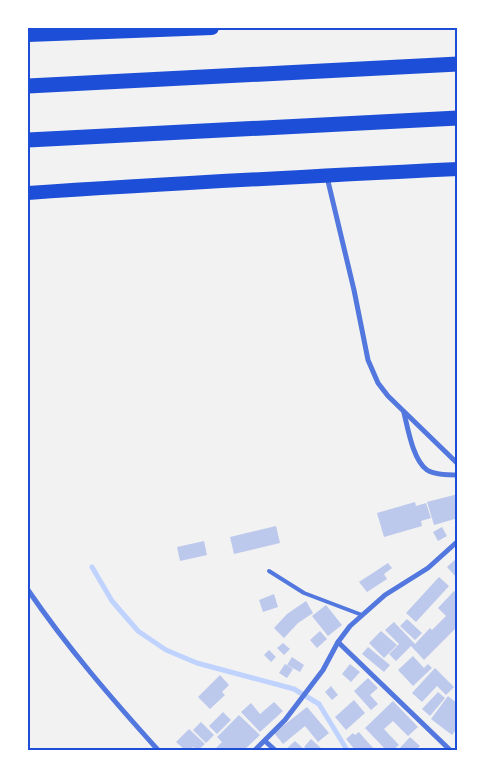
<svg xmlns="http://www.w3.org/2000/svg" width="485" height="778" font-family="'Asap Condensed',sans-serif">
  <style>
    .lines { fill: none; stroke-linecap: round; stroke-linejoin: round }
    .stream { stroke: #bfd3fe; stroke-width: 5 }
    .building { fill: #bdc9ec }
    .service { stroke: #5277de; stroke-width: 4 }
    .minor { stroke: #5277de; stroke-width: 5 }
    .trunk { stroke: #1d4ed8; stroke-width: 14 }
    .motorway { stroke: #1d4ed8; stroke-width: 15 }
    .neatline { fill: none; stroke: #1d4ed8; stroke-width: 2 }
  </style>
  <rect width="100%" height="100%" fill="#f2f2f2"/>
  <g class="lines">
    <polyline class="stream" points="92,567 112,601 138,631 166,650 197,663 294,689 319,704 347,750"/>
  </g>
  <g class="building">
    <polygon points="458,494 458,518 434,525 427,502"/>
    <polygon points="415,502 416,506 426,503 431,518 421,521 422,526 384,537 377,513"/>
    <polygon points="276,526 280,543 234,554 230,537"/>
    <polygon points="442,527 447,536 438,541 433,532"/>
    <polygon points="204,541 207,555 180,561 177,547"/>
    <polygon points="458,557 458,574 455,576 447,567"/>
    <polygon points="388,563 392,568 384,574 387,579 367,592 359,582"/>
    <polygon points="439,577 449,586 416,622 406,613"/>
    <polygon points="454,591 458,594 458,626 424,660 411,646 396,661 389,654 399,644 385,630 394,622 415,644 430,628 432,630 446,616 438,608"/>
    <polygon points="274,594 278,607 263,612 259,600"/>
    <polygon points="306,601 313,613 298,623 284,638 274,628 287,614"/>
    <polygon points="326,605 342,625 328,636 312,616"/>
    <polygon points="407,619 422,633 415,640 400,626"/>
    <polygon points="320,631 327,639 317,648 310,640"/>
    <polygon points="381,631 397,645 384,658 369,643"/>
    <polygon points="283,643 290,649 284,655 277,648"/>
    <polygon points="368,647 390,665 384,672 362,654"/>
    <polygon points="269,650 276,657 271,662 264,655"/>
    <polygon points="413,656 424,668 428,664 432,668 413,686 398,670"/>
    <polygon points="292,657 304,665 300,672 287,665"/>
    <polygon points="285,664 293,669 287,678 279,673"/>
    <polygon points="350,664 360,672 351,682 342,674"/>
    <polygon points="435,668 454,687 446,695 437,686 422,702 412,693"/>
    <polygon points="220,675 229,685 222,692 225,695 210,709 198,697"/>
    <polygon points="368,678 378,688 370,695 378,704 371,710 354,691"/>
    <polygon points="331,686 338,695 332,700 325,692"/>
    <polygon points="438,692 445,698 430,716 422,709"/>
    <polygon points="448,696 458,704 458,727 452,735 431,719"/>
    <polygon points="354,700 365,713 346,730 335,717"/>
    <polygon points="393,701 418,727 408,736 393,721 384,729 399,745 393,750 386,750 365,728"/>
    <polygon points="274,702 283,711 260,732 241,712 251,703 260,714"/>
    <polygon points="307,707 329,733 318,742 305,726 283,744 274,733"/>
    <polygon points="223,712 231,720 217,734 209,726"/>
    <polygon points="239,715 260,735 244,750 214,750 222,742 217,737"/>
    <polygon points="201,722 214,735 206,743 193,730"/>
    <polygon points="189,729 205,744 198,750 193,747 189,750 185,750 176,742"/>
    <polygon points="359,732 364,738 375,750 355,750 346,739 353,733 355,735"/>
    <polygon points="410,737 420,746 416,750 398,750"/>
    <polygon points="311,739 323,750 308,750 304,747"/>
    <polygon points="295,741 305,750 285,750"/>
  </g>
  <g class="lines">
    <polyline class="service" points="269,571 304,593 362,615"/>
    <g class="minor">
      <polyline points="327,177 354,290 368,360 378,383 388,396 458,464"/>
      <path d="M404,413C408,429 413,460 427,470C435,475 448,475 458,475"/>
      <path d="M28,590C67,647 112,699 158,750"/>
      <polyline points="338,642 450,750"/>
      <polyline points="265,741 275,750"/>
      <polyline points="255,750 285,720 323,670 338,642 350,626 385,595 428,568 458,541"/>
    </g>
    <g class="trunk">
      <polyline points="28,35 212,28"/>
      <path d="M28,193C171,183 314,176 458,169"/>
    </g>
    <g class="motorway">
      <polyline points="28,86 458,64"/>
      <polyline points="28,140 458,118"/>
    </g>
  </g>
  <rect width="485" height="778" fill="none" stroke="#ffffff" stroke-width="58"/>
  <rect x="29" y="29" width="427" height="720" class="neatline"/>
</svg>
